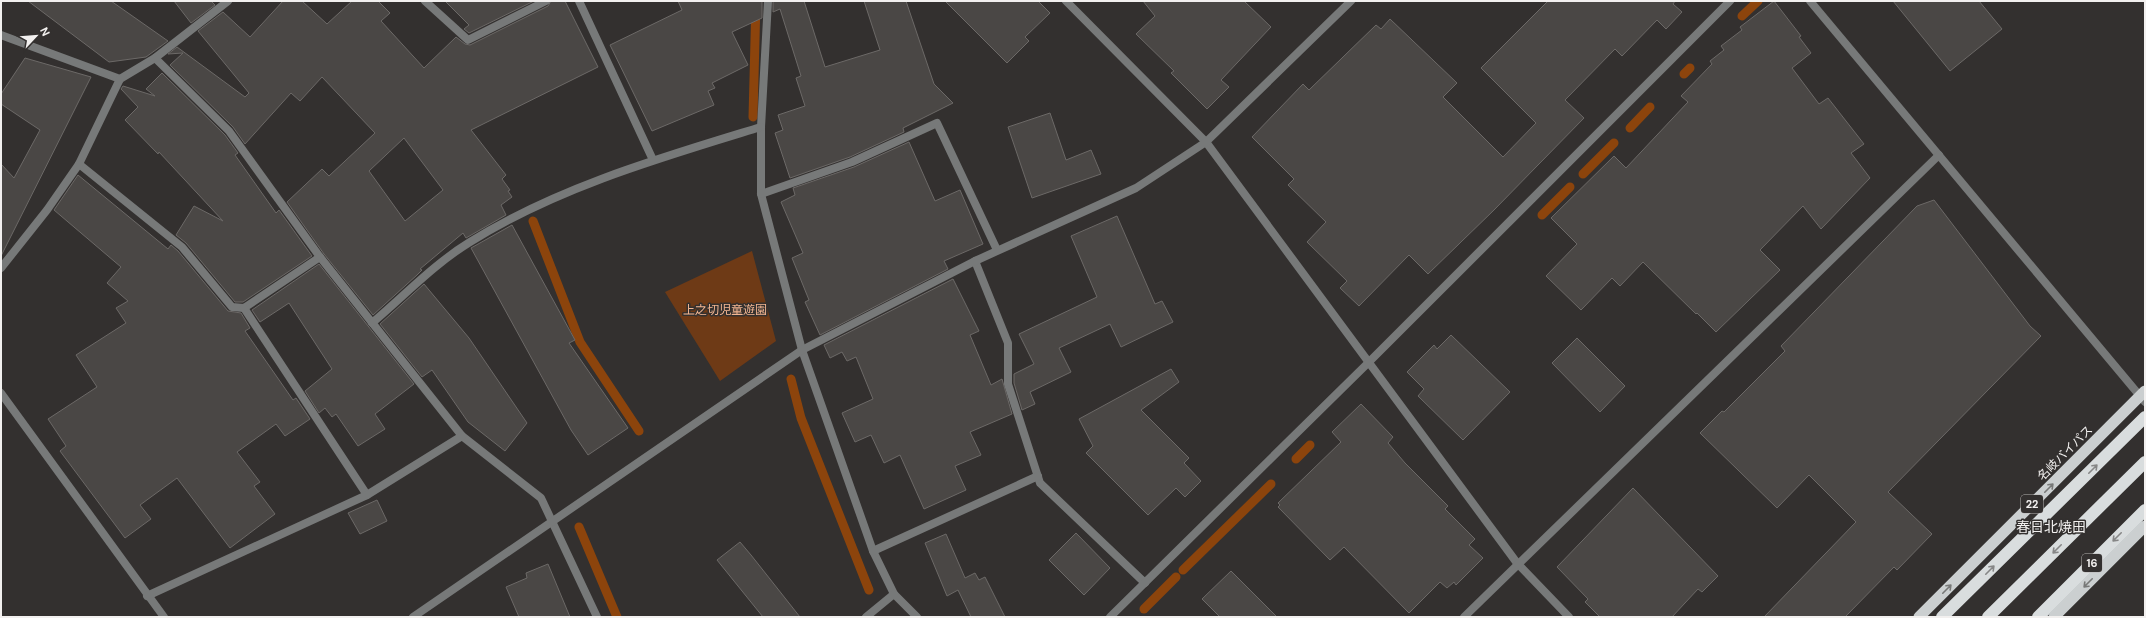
<svg xmlns="http://www.w3.org/2000/svg" width="2146" height="618" font-family="'DM Sans','Noto Sans JP',sans-serif">
  <style>
    .green { fill: #6e3a16 }
    .lines { fill: none; stroke-linecap: round; stroke-linejoin: round }
    .stream { stroke: #8c440c; stroke-width: 9 }
    .building { fill: #4a4745; stroke: #6c6967; fill-rule: evenodd }
    .minor { stroke: #777979; stroke-width: 8 }
    .tertiary { stroke: #777979; stroke-width: 8 }
    .trunk { stroke: #cbcfd0; stroke-width: 11 }
    .motorway { stroke: #d9ddde; stroke-width: 12 }
    .oneway { stroke: #868686 }
    .oneway2 { stroke: #777877 }
    .labels { text-anchor: middle; stroke-width: 3; stroke-linejoin: round; paint-order: stroke }
    .shield { fill: #33302f; stroke: #b9b6b5; stroke-width: 1 }
    .shield-label { font-size: 11px; font-weight: bold; fill: #f2f0ef }
    .park-label { font-size: 12px; fill: #f4b691; stroke: #33302f }
    .street-label { font-size: 12px; fill: #f2f0ef; stroke: #33302f }
    .quarter-label { font-size: 14px; fill: #f2f0ef; stroke: #33302f }
  </style>
  <rect width="100%" height="100%" fill="#33302f"/>
  <polygon class="green" points="752,251 776,341 720,381 665,292"/>
  <g class="lines">
    <g class="stream">
      <polyline points="1742,16 1758,1"/>
      <polyline points="1684,74 1690,68"/>
      <polyline points="753,117 756,1"/>
      <polyline points="1630,128 1650,107"/>
      <polyline points="1583,174 1614,143"/>
      <polyline points="1542,215 1570,187"/>
      <polyline points="533,221 580,342 639,431"/>
      <polyline points="791,379 801,418 869,590"/>
      <polyline points="1296,459 1310,445"/>
      <polyline points="579,527 617,617"/>
      <polyline points="1183,570 1271,484"/>
      <polyline points="1144,609 1176,577"/>
    </g>
  </g>
  <g class="building">
    <polygon points="28,1 111,1 168,41 146,57 109,62"/>
    <polygon points="174,1 211,1 215,5 191,23"/>
    <path d="M283,1H302L327,24L352,1H378L390,13L381,21L424,68L456,37L465,44L470,45L548,6L551,1H565L598,67L471,130L506,175L502,179L510,190L508,191L512,197L501,205L506,215L466,238L463,233L420,269L422,270L417,275L373,315L324,254L287,202L322,169L329,176L375,133L322,77L300,101L291,93L245,144L233,127L170,65L183,53L168,54L177,47L245,97L249,93L198,31L223,12L250,37ZM404,138L443,190L405,221L369,171Z"/>
    <polygon points="445,1 534,1 469,33 464,29 469,25"/>
    <polygon points="678,1 762,1 762,18 732,32 748,65 712,83 715,88 708,91 714,105 652,131 610,45 682,10"/>
    <polygon points="773,1 804,1 825,67 880,50 864,1 906,1 934,84 953,103 903,128 904,132 850,157 790,178 775,133 783,130 778,115 805,106 796,78 801,76 780,9 773,12"/>
    <polygon points="945,1 1038,1 1050,13 1025,37 1029,41 1007,63"/>
    <polygon points="1143,1 1244,1 1271,27 1221,80 1229,87 1207,109 1171,73 1174,71 1136,34 1155,16"/>
    <polygon points="1548,1 1675,1 1673,4 1682,12 1666,29 1657,20 1622,56 1615,49 1565,100 1584,118 1494,210 1428,274 1409,255 1359,306 1340,288 1347,281 1307,242 1326,222 1288,185 1294,179 1252,137 1303,84 1309,90 1376,25 1381,29 1390,19 1457,83 1443,97 1503,157 1536,123 1481,68"/>
    <polygon points="1774,1 1801,36 1799,37 1811,53 1792,68 1819,104 1828,98 1864,144 1851,153 1870,178 1821,229 1803,206 1760,250 1780,270 1716,332 1697,313 1696,314 1643,262 1620,286 1612,278 1581,310 1546,276 1577,244 1551,218 1614,156 1626,168 1688,102 1681,96 1712,64 1710,61 1724,50 1721,46 1742,30 1740,27"/>
    <polygon points="1893,1 1979,1 2002,29 1950,71"/>
    <polygon points="25,58 91,77 1,256 1,164 14,178 40,130 1,104 1,94"/>
    <polygon points="162,73 225,135 238,153 235,155 276,213 279,210 312,256 243,302 235,302 186,243 176,235 194,206 223,221 159,152 158,154 125,120 138,107 121,89 123,86 155,96 146,89"/>
    <polygon points="1050,113 1066,160 1091,150 1101,174 1032,198 1008,127"/>
    <polygon points="909,142 935,201 960,190 983,244 944,261 948,269 820,335 805,302 809,300 792,258 803,253 781,202 795,195 793,188 854,167"/>
    <polygon points="78,175 168,249 171,245 178,251 228,311 241,313 250,328 245,331 293,400 296,398 310,419 285,436 276,424 237,452 260,482 254,486 275,514 230,548 177,478 140,505 151,519 125,538 60,451 66,446 48,419 97,387 76,355 126,323 116,308 128,301 107,283 121,267 54,210"/>
    <polygon points="1934,200 2030,326 2041,336 1888,492 1932,534 1897,570 1894,567 1845,617 1764,617 1856,522 1809,475 1777,508 1700,433 1722,411 1724,412 1785,351 1781,346 1917,206"/>
    <polygon points="1117,216 1155,304 1162,301 1173,322 1121,347 1110,324 1059,348 1071,372 1030,392 1035,404 1022,410 1014,383 1014,374 1034,364 1019,334 1097,297 1071,236"/>
    <polygon points="512,225 575,340 569,343 628,428 588,455 571,430 471,248"/>
    <polygon points="319,264 414,384 375,414 385,429 358,446 336,414 332,417 325,408 319,413 305,391 332,369 289,303 260,322 252,310"/>
    <polygon points="953,279 979,331 970,335 991,385 1002,379 1012,414 970,432 981,455 955,466 966,490 924,509 900,455 884,463 871,435 855,442 842,413 873,399 856,357 847,361 842,352 830,358 824,345"/>
    <polygon points="424,284 469,338 527,423 505,451 468,422 432,370 422,377 380,324"/>
    <polygon points="1451,335 1510,392 1463,440 1418,396 1424,389 1407,372 1434,345 1437,349"/>
    <polygon points="1577,338 1625,386 1600,412 1552,363"/>
    <polygon points="1171,369 1179,382 1141,410 1189,458 1184,463 1201,481 1185,497 1176,488 1148,515 1086,453 1093,446 1079,419"/>
    <polygon points="1361,404 1393,437 1388,443 1405,463 1448,506 1445,509 1475,539 1469,545 1483,558 1456,585 1454,582 1447,588 1440,582 1409,613 1344,547 1330,560 1278,507 1280,505 1278,503 1341,442 1332,432"/>
    <polygon points="1633,488 1718,576 1702,592 1698,589 1672,617 1600,617 1585,602 1588,599 1557,567"/>
    <polygon points="377,500 387,521 360,534 348,513"/>
    <polygon points="1076,533 1110,568 1084,595 1049,560"/>
    <polygon points="946,534 965,578 975,573 979,580 985,577 1005,617 971,617 958,590 947,596 925,543"/>
    <polygon points="740,542 751,555 800,617 763,617 717,560"/>
    <polygon points="548,564 570,617 519,617 506,587 527,578 526,573"/>
    <polygon points="1231,571 1277,617 1220,617 1202,599"/>
  </g>
  <g class="lines">
    <g class="minor">
      <polyline points="425,1 468,40 546,1"/>
      <polyline points="579,1 653,160"/>
      <polyline points="768,1 761,127 761,194 802,350 873,551 894,594 917,617"/>
      <polyline points="1066,1 1206,142 1517,563 1569,617"/>
      <polyline points="1,35 120,79"/>
      <polyline points="155,58 229,131 320,257 462,436 541,498 597,617"/>
      <polyline points="79,164 182,247 232,307 244,308 320,257"/>
      <polyline points="761,194 852,162 937,123 997,250"/>
      <polyline points="975,261 1008,343 1008,384 1040,483 1145,583"/>
      <polyline points="1,268 47,210 79,164 120,79 155,58 228,1"/>
      <polyline points="244,308 367,495"/>
      <path d="M372,323C404,296 434,264 470,242C558,187 663,157 761,127"/>
      <polyline points="1,393 164,617"/>
      <polyline points="873,551 1038,476"/>
      <polyline points="147,596 367,495 462,436"/>
      <polyline points="413,617 802,350 975,261 1136,188 1206,142 1351,1"/>
      <polyline points="866,617 894,594"/>
      <polyline points="1110,617 1369,362 1730,1"/>
    </g>
    <g class="tertiary">
      <polyline points="1810,1 2145,402"/>
      <polyline points="1464,617 1939,155"/>
    </g>
    <g class="trunk">
      <polyline points="1919,617 2145,391"/>
      <polyline points="2054,617 2145,526"/>
    </g>
    <g class="motorway">
      <polyline points="1942,617 2145,417"/>
      <polyline points="1988,617 2145,462"/>
      <polyline points="2038,617 2145,510"/>
    </g>
  </g>
  <defs><path id="oneway-shaft" d="M-6 0H5M1.5-3L5.5 0L1.5 3" fill="none" stroke-width="1.6" stroke-linecap="round" stroke-linejoin="round"/></defs>
  <g class="oneway">
    <use href="#oneway-shaft" transform="translate(2093 469) rotate(-45)"/>
    <use href="#oneway-shaft" transform="translate(2117 537) rotate(135)"/>
    <use href="#oneway-shaft" transform="translate(2057 549) rotate(135)"/>
    <use href="#oneway-shaft" transform="translate(1990 570) rotate(-45)"/>
  </g>
  <g class="oneway2">
    <use href="#oneway-shaft" transform="translate(2049 488) rotate(-45)"/>
    <use href="#oneway-shaft" transform="translate(2088 583) rotate(135)"/>
    <use href="#oneway-shaft" transform="translate(1947 589) rotate(-45)"/>
  </g>
  <g class="labels">
    <g class="shield">
      <rect x="2021" y="495" width="22" height="18" rx="3"/>
      <rect x="2082" y="554" width="20" height="18" rx="3"/>
    </g>
    <g class="shield-label">
      <text x="2032" y="508">22</text>
      <text x="2092" y="567">16</text>
    </g>
    <g class="park-label">
      <text x="725" y="314">上之切児童遊園</text>
    </g>
    <g class="street-label">
      <text transform="translate(2065 453) rotate(-45)" y="4">名岐バイパス</text>
    </g>
    <g class="quarter-label">
      <text x="2051" y="532">春日北焼田</text>
    </g>
  </g>
  <rect width="2146" height="618" fill="none" stroke="#f2f0ef" stroke-width="4"/>
  <g transform="translate(36 36) rotate(64)" stroke="#33302f" stroke-width="3" paint-order="stroke">
  <path d="M0-3L7 15L0 10L-7 15Z" fill="#f2f0ef"/>
  <text y="-6" font-size="11" font-weight="bold" text-anchor="middle" fill="#f2f0ef">N</text>
  </g>
</svg>
